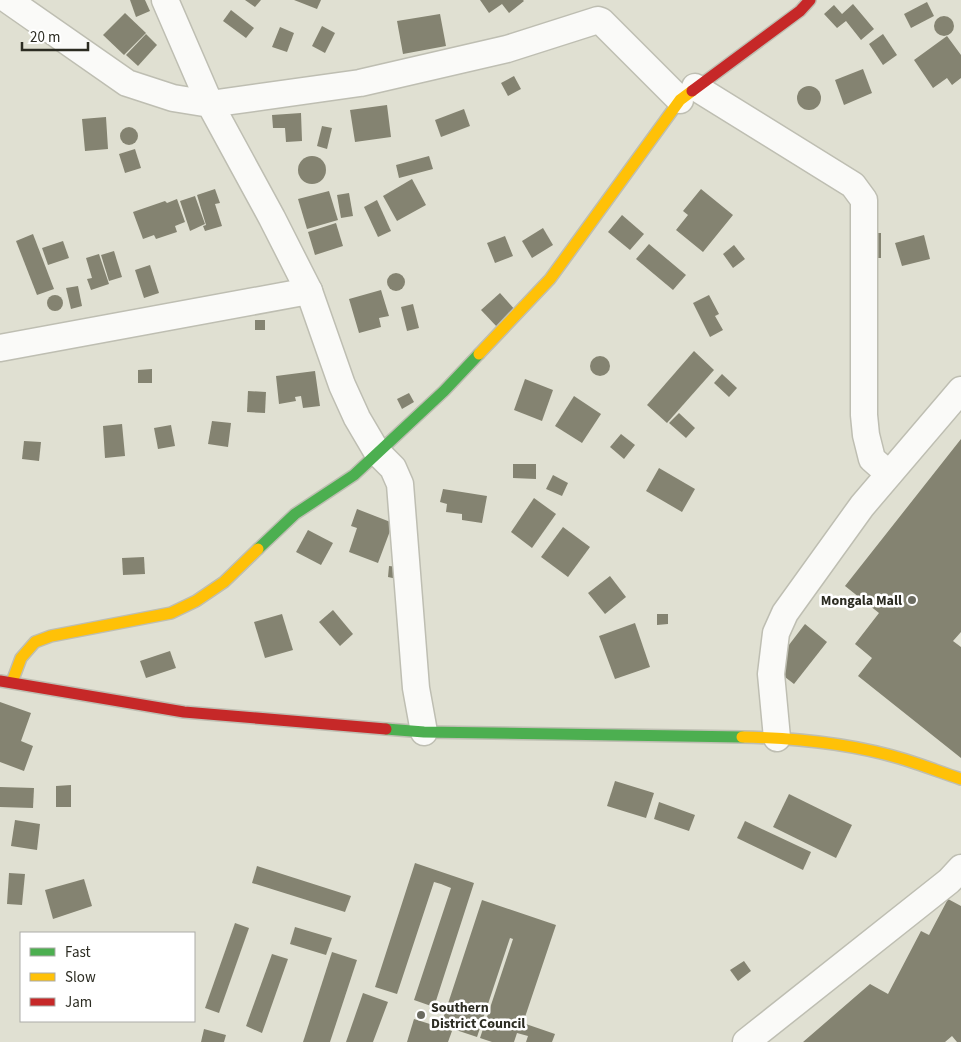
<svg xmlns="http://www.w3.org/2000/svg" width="961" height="1042" font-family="'Source Sans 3',sans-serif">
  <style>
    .building { fill: #848371 }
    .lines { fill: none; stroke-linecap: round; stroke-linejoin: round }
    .street-casing { stroke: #bebeb2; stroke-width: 29 }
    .fast-casing { stroke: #bebeb2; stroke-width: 14 }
    .slow-casing { stroke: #bebeb2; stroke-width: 14 }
    .jam-casing { stroke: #bebeb2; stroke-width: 14 }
    .street { stroke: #fafaf8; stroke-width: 26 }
    .fast { stroke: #4caf50; stroke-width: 11 }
    .slow { stroke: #ffc107; stroke-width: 11 }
    .jam { stroke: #c62828; stroke-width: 11 }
    .poi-dot { fill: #6b6b60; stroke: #fff; stroke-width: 2 }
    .labels { text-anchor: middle; stroke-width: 5; stroke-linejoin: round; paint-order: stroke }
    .poi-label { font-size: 14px; font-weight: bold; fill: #2c2c22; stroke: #fff; text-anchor: end }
  </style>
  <rect width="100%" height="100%" fill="#e0e0d2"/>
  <g class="building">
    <polygon points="130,0 145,0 150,11 136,17"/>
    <polygon points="245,0 261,0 255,7"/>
    <polygon points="294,0 321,0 317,9"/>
    <polygon points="480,0 523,0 524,1 509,13 502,4 489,13"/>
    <polygon points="927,2 934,16 911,28 904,14"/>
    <polygon points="853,4 874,29 861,40 846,21 837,28 824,14 834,5 842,14"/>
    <polygon points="231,10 254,28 246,38 223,21"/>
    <polygon points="125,13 146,33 124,55 103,35"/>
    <polygon points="440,14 446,46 403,54 397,21"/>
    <circle cx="944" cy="26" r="10"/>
    <polygon points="322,26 335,33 325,53 312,46"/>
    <polygon points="280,27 294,33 287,52 272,47"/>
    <polygon points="146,34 157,45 138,66 126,55"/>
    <polygon points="883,34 897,55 883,65 869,44"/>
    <polygon points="947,36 961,55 961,78 952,85 947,78 933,88 914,60"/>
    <polygon points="863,69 872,93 844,105 835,80"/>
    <polygon points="514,76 521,89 508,96 501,83"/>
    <circle cx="809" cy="98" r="12"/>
    <polygon points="387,105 391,137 355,142 350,110"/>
    <polygon points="464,109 470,126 441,137 435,120"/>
    <polygon points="301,113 302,141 286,142 285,128 273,128 272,115"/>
    <polygon points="106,117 108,149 85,151 82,119"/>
    <polygon points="322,126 332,128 327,149 317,146"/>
    <circle cx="129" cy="136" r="9"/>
    <polygon points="135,149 141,168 125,173 119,154"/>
    <circle cx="312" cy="170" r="14"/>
    <polygon points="429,156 433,169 399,178 396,165"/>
    <polygon points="412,179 426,205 397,221 383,196"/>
    <polygon points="215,189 220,203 215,204 222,226 205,231 203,226 206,225 197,195"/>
    <polygon points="701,189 733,215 703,252 676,230 688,215 683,211"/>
    <polygon points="329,191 338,220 307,229 298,199"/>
    <polygon points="349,193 353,216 341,218 337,195"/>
    <polygon points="195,196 205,224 190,231 180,201"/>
    <polygon points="177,199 185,222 175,226 177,232 156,239 154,235 143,239 133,212 165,201 167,203"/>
    <polygon points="377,200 391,231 378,237 364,207"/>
    <polygon points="622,215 644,234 630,250 608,232"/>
    <polygon points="336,223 343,246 315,255 308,232"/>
    <polygon points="543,228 553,245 532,258 522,241"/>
    <rect x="866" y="233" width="15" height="25"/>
    <polygon points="33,234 54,289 37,295 16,241"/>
    <polygon points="924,235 930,259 902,266 895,243"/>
    <polygon points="505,236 513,256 495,263 487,243"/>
    <polygon points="63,241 69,258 48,265 42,248"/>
    <polygon points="649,244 686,275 673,290 636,259"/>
    <polygon points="734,245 745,259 733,268 723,254"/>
    <polygon points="114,251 122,277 109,281 101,255"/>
    <polygon points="99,254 109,284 91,290 87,279 92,278 86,258"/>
    <polygon points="150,265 159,293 144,298 135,270"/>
    <circle cx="396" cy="282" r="9"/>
    <polygon points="78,286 82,306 71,309 66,288"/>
    <polygon points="381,290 389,316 379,318 381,327 359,333 349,299"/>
    <polygon points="500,293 516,311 498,328 481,310"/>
    <polygon points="709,295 719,314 715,316 723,330 710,337 693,303"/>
    <circle cx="55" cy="303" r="8"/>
    <polygon points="413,304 419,328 407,331 401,307"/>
    <rect x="255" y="320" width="10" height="10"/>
    <polygon points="694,351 714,370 667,423 647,405"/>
    <circle cx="600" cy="366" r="10"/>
    <polygon points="152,369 152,383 138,383 138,370"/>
    <polygon points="315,371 320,406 303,408 301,396 295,397 296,401 279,404 276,376"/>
    <polygon points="722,374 737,388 729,397 714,383"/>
    <polygon points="525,379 553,390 542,421 514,410"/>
    <polygon points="248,391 266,392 265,413 247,412"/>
    <polygon points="409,393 414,402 402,409 397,399"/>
    <polygon points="574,396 601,414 582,443 555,426"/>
    <polygon points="679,413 695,428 686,438 669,423"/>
    <polygon points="212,421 231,423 228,447 208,444"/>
    <polygon points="122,424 125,456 105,458 103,426"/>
    <polygon points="171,425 175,446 158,449 154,428"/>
    <polygon points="621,434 635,445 624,459 610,447"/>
    <polygon points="961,439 961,632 953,641 961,647 961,758 858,676 872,658 855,644 879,613 845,586"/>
    <polygon points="24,441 41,442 39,461 22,459"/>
    <polygon points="513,464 536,464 536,479 513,478"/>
    <polygon points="659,468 695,489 682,512 646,491"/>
    <polygon points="553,475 568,483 562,496 546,489"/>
    <polygon points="443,489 487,496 482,523 462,520 462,514 446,512 447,504 440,502"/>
    <polygon points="534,498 556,514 532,548 511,532"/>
    <polygon points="357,509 393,523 378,563 349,552 357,528 351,526"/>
    <polygon points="563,527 590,547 568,577 541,557"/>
    <polygon points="308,530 333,543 321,565 296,552"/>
    <polygon points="144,557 145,574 123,575 122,558"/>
    <polygon points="389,566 399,567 397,579 388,577"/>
    <polygon points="610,576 626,597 605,614 588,593"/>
    <polygon points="333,610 353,634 340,646 319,622"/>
    <polygon points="282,614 293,650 265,658 254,622"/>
    <polygon points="657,614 668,614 668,624 657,625"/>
    <polygon points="635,623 650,667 615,679 599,636"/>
    <polygon points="805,624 827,642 794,684 772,667"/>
    <polygon points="170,651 176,668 146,678 140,661"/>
    <polygon points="0,702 31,713 21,741 33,746 24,771 0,762"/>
    <polygon points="615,781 654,793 646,818 607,806"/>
    <polygon points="71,785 71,807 56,807 56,786"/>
    <polygon points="0,787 34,788 33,808 0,807"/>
    <polygon points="789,794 852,825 836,858 773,827"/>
    <polygon points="659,802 695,815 689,831 654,819"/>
    <polygon points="15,820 40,824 37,850 11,846"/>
    <polygon points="745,821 811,852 803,870 737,838"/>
    <polygon points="415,863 474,883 434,1007 414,1000 451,888 441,884 434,882 397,994 375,987"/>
    <polygon points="257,866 351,896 345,912 252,883"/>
    <polygon points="9,873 25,874 22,905 7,904"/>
    <polygon points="84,879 92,906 53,919 45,890"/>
    <polygon points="948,899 961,906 961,1042 957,1042 952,1036 945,1042 803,1042 870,984 888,994 921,931 929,935"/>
    <polygon points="482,900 556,925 523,1023 555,1034 552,1042 526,1042 528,1036 517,1033 514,1042 492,1042 480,1038 513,939 510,938 477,1037 441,1025"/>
    <polygon points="235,923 249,928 219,1013 205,1008"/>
    <polygon points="295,927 332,938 326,955 290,944"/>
    <polygon points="332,952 357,960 330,1042 303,1042"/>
    <polygon points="272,954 288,959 262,1033 246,1026"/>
    <polygon points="744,961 751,971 738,981 730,970"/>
    <polygon points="363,993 388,1002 373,1042 346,1042"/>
    <polygon points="414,1019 452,1031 448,1042 407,1042"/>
    <polygon points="204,1029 226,1035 224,1042 201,1042"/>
  </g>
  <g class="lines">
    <g class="street-casing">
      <g id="street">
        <polyline points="8,0 127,83 173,98 210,104 272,218 309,291 342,385 357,418 377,452 393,468 400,484 416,688 424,732"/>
        <polyline points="165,0 210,104 360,83 507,49 598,20 601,21 680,100"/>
        <polyline points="695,87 853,185 864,200 864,415 866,435 872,459 889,474"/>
        <polyline points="0,348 309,291"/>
        <polyline points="777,738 771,674 776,633 785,613 862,506 961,390"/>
        <polyline points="746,1042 949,881 961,868"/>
      </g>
    </g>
    <g class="fast-casing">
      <g id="fast">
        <polyline points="258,549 295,514 354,475 444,391 479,354"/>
        <polyline points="386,729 424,732 742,737"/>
      </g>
    </g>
    <g class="slow-casing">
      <g id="slow">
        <polyline points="479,354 550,279 680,100 692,91"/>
        <polyline points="12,682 21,658 35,642 51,636 171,613 196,601 224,582 258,549"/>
        <path d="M742,737C797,738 854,744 906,760C925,766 943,773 961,779"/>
      </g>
    </g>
    <g class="jam-casing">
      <g id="jam">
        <polyline points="692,91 800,11 810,0"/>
        <polyline points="0,681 184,712 386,729"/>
      </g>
    </g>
    <use href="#street" class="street"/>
    <use href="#fast" class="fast"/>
    <use href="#slow" class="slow"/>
    <use href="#jam" class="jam"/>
  </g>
  <g class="poi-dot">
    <circle cx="912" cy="600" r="5"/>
    <circle cx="421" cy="1015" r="5"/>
  </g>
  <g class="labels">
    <g class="poi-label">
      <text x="902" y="605">Mongala Mall</text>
      <text x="431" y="1012" text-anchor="start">Southern<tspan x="431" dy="16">District Council</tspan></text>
    </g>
  </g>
  <rect x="20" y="932" width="175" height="90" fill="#ffffff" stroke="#ababa7"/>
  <rect x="30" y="948" width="25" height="8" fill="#4caf50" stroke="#ababa7"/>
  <text x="65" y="957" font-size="15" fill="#2c2c22">Fast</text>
  <rect x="30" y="973" width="25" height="8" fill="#ffc107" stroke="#ababa7"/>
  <text x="65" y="982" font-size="15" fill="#2c2c22">Slow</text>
  <rect x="30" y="998" width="25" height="8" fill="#c62828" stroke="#ababa7"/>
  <text x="65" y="1007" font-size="15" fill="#2c2c22">Jam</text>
  <path d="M22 42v8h66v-8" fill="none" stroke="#2c2c22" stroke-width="2.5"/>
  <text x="30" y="42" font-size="15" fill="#2c2c22" stroke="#ffffff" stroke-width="4" paint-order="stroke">20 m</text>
</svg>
